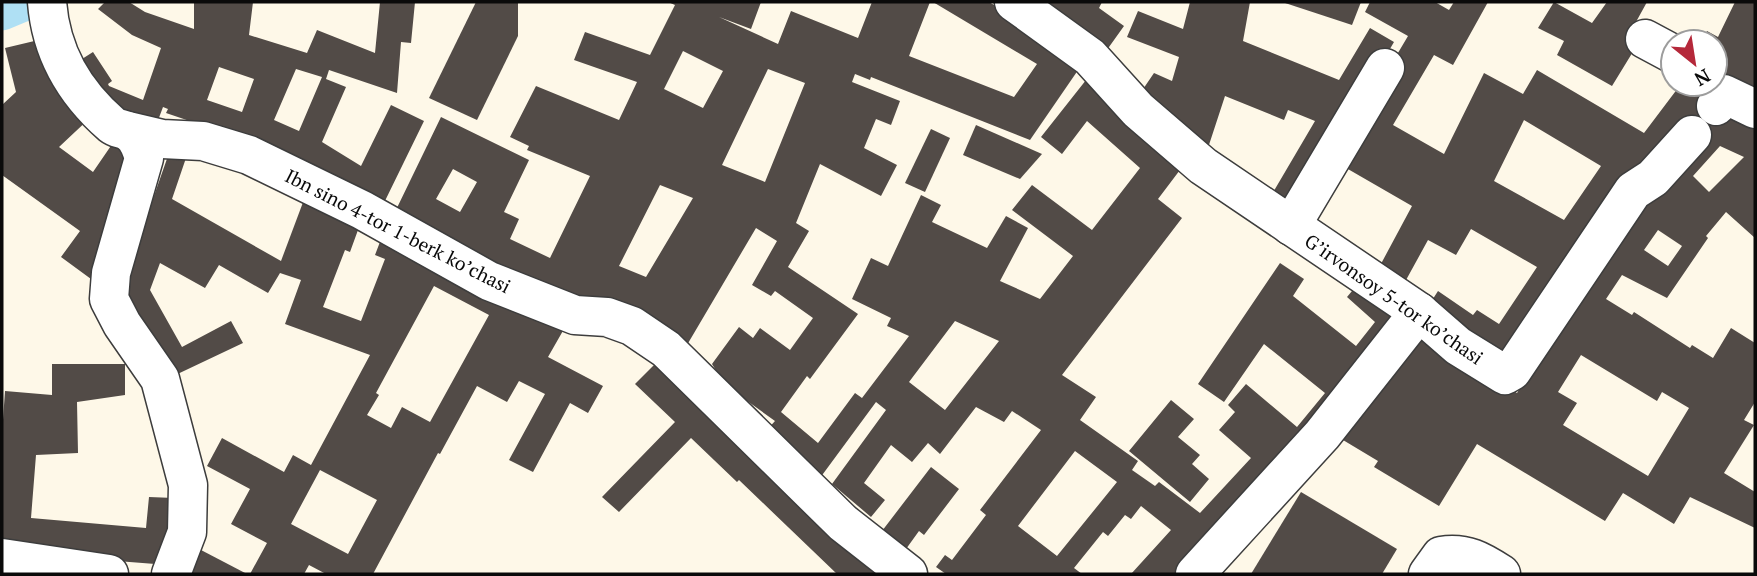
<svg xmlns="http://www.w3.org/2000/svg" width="1757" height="576" font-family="'PT Serif',serif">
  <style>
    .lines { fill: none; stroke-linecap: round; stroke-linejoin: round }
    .canal { stroke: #afe0f4; stroke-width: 37 }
    .building { fill: #524b47; fill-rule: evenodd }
    .minor-casing { stroke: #3d3d3d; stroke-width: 41 }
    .minor { stroke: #fff; stroke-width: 38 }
    .labels { text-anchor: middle; stroke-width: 7; stroke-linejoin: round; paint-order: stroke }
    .street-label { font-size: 19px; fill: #0a0a0a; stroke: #fff }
  </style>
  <rect width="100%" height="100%" fill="#fef8e8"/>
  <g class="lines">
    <polyline class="canal" points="2,12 26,2"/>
  </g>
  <g class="building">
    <path d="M105,2H129L145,12L194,29V2H253L249,35L307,53L317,30L375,53L380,2H415L411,43L401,42L397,93L329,70L326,79L346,87L322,142L361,166L391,105L424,121L382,207L234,136L166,113L168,109L163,107L154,131L128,122L83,75L90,70L82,59L93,52L112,81L108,84L109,86L143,100L161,48L132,35L98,9ZM219,67L254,79L242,112L207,100ZM296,69L322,77L299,131L274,120Z"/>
    <polygon points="476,2 518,2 518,36 477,120 429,98"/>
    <path d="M668,2H761L751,29L719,17L778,44L791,11L858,38L872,2H930L909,56L1014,97L1037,64L933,2H989L1085,60L1030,140L871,77L870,80L855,74L852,82L900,101L891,125L876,119L864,148L897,165L881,196L820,164L796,223L809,231L788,267L858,314L810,379L807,376L781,412L818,443L855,393L862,398L909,336L887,326L891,318L852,299L871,258L888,266L921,195L941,205L932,222L987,248L1006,216L1028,228L1000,281L1040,299L1073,256L1012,210L1032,185L1092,230L1140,168L1087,121L1062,154L1041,137L1090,75L1186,162L1158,199L1182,218L1062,375L1096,397L1080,420L1138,461L1132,470L1155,486L1159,482L1200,513L1251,458L1219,430L1235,412L1228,405L1246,384L1297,427L1325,393L1264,344L1224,402L1198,384L1280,263L1304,279L1293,296L1356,346L1375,322L1347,297L1362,279L1409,311L1188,574H1131L1171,530L1141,506L1131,519L1125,515L1108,536L1103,532L1074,568L1082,574H946L936,567L945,555L952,560L986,515L980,510L1041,430L1012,411L1004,422L976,407L940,454L928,443L912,462L891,445L864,483L885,500L871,517L832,484L886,410L876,402L820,478L764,433L775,421L725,385L712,364L739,327L753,338L760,328L790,350L813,318L775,291L771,296L752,285L777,241L756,228L687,345L592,310L394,214L441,117L529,160L504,212L519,219L510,239L550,258L590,176L527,150L529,146L510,137L536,86L619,120L637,82L574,60L585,32L650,55L675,5ZM683,51L723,71L703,108L664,89ZM768,69L805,83L765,182L722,165ZM453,169L477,182L460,212L436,199ZM660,185L693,198L646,277L619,266ZM955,321L999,341L945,410L909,382ZM1075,451L1117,482L1057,556L1018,526Z"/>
    <polygon points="1038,2 1102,2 1099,8 1124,26 1104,54"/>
    <polygon points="1190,2 1250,2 1243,41 1339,80 1370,28 1394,42 1292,216 1268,201 1315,121 1288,110 1284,120 1225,96 1206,154 1137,98 1154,73 1172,81 1179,57 1127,37 1138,11 1183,29"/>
    <polygon points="1282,2 1361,2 1352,25"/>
    <path d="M1370,2H1435L1449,10L1454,2H1488L1453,65L1434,55L1393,125L1444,154L1484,73L1523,94L1537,70L1644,133L1681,84H1714L1755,123V238L1726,212L1706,236L1708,238L1667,298L1622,275L1606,299L1632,315L1634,312L1690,348L1692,345L1713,358L1731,328L1755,343V402L1744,420L1754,425L1724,473L1755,492V528L1690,497L1674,524L1623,493L1605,521L1477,444L1439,506L1374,467L1378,461L1333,434L1415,328L1450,353L1517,393L1565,315L1504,360L1429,305L1438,291L1473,315L1477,310L1499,324L1537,267L1471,229L1456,255L1428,240L1400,291L1375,275L1412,206L1334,161L1408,36L1365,12ZM1524,120L1601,166L1564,220L1494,181ZM1720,146L1744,157L1709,192L1693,176ZM1658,230L1682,246L1668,266L1644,250ZM1581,355L1657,401L1662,392L1689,408L1648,476L1563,425L1577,403L1558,392Z"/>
    <polygon points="1554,2 1592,23 1607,2 1647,2 1631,31 1642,37 1612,86 1557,55 1564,41 1538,28"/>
    <polygon points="1735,2 1755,2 1755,95 1715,71 1715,42 1701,42 1707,31 1718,37"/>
    <polygon points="47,38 92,116 59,147 93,172 117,137 139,155 91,279 61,257 80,231 2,175 2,105 16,92 5,48"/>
    <polygon points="976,125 1042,154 1020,179 963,155"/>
    <polygon points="931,129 950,138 925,192 905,183"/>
    <path d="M169,153L186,158L172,199L281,261L305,197L362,219L350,252L345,250L323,307L361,321L385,259L375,255L383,234L564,329L548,357L603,386L588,413L570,403L533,472L509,460L545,394L519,381L507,402L477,386L440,454L438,453L373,574H326L309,565L304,574H250L267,543L231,524L250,489L207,466L222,438L284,472L293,455L311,465L370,355L285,324L301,280L280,273L268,293L219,265L205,288L160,263L150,290L182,347L231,321L243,343L167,379L120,293ZM434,286L489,315L430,422L402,407L391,428L367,415L379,395L376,393ZM320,470L377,500L348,554L291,524Z"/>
    <polygon points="661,358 879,569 876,574 837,574 739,480 737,482 691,438 619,512 602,497 675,422 635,384"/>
    <polygon points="52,364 125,364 125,395 77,402 78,453 36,455 31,518 146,528 149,497 174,498 168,565 2,552 2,434 5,391 52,395"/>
    <polygon points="1171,400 1194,419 1178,437 1200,455 1192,464 1209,479 1190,502 1129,451"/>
    <polygon points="931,467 959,489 924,535 919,531 906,549 882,531"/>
    <polygon points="1301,492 1397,549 1382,574 1251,574"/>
    <polygon points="201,550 247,574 188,574"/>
  </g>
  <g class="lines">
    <g class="minor-casing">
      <g id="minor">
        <path d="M47,2C51,53 74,92 112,125C117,129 121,128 127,131C137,136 141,148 144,158L111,273L109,299L122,324L160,379L188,485L187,532L171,574"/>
        <polyline points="1014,2 1090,57 1138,110 1203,166 1419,312 1458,346 1505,375 1512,371 1633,191 1653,178 1692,135"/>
        <polyline points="1645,39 1673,54"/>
        <polyline points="1716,106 1724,94 1755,109"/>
        <polyline points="128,131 162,139 203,141 249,155 362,210 489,281 575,315 607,317 632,326 666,349 843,523 908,574"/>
        <polyline points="1291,226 1385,68"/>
        <polyline points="2,558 109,574"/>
        <polyline points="1195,574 1322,435 1419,312"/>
        <path d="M1428,574L1441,556C1466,552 1481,561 1501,574"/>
      </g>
    </g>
    <use href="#minor" class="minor"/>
  </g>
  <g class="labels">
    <g class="street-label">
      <text transform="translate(398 231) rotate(27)" y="7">Ibn sino 4-tor 1-berk koʼchasi</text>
      <text transform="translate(1394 299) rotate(35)" y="7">Gʼirvonsoy 5-tor koʼchasi</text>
    </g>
  </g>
  <rect width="1757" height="576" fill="none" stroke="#0a0a0a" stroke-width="7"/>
  <g transform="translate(1694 63) rotate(150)"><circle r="33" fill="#ffffff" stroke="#9d9d9d" stroke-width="2"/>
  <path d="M0-5L12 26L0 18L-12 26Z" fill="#b5283a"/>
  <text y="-10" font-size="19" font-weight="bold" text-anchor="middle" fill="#0a0a0a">N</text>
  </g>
</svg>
